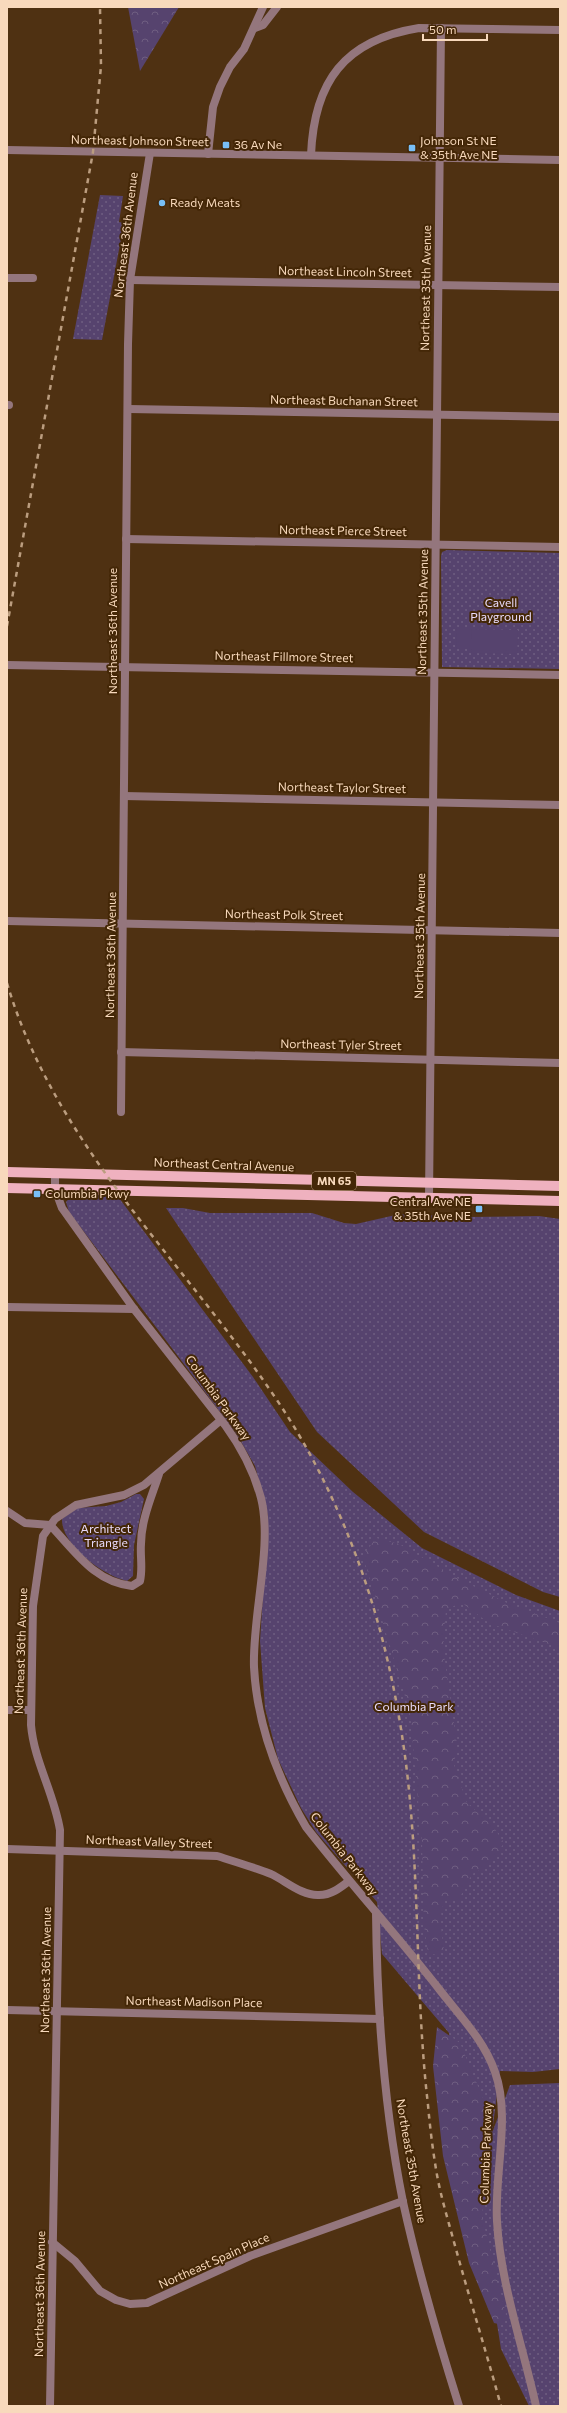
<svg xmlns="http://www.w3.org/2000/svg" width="567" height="2413" font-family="Commissioner,sans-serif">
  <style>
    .green { fill: url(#green-dots) }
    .forest { fill: url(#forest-crowns) }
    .pitch { fill: #56436e }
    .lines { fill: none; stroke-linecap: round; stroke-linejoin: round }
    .minor { stroke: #94767d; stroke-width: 8 }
    .tertiary { stroke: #94767d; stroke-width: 8 }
    .primary { stroke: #efb1bf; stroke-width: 10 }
    .rail { stroke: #bb9d7f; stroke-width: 2.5; stroke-dasharray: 5 5; stroke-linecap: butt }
    .poi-dot { fill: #78bff7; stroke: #442707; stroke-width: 1.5 }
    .labels { text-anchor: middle; stroke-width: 4; stroke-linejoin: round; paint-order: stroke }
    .shield { fill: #442707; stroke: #c2a486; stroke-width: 1 }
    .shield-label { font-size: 11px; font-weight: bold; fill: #f8d9bc }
    .street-label { font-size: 12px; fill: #f8d9bc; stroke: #442707 }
    .poi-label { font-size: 12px; fill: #f8d9bc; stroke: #442707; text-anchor: start }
    .park-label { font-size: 12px; fill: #e9dbfc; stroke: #442707 }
  </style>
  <defs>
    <pattern id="green-dots" width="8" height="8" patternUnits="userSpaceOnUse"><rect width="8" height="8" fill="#56436e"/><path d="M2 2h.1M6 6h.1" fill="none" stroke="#6f5e81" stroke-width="1.8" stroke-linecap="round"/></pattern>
    <pattern id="forest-crowns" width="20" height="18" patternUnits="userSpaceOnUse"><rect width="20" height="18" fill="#56436e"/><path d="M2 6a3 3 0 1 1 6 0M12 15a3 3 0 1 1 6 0" fill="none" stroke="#6f5e81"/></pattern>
  </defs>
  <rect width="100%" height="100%" fill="#4f3112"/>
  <g class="green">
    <polygon points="100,195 123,196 119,222 124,223 102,340 73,339"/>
    <polygon points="447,550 560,553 560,669 442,667 441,556 442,552"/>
    <polygon points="73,1194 116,1194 253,1377 290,1432 353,1492 422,1548 516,1595 560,1611 560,2069 533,2072 500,2071 492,2133 510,2085 560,2083 560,2406 529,2406 501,2349 483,2236 456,2121 449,2033 382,1954 377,1902 316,1832 301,1808 278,1759 265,1708 260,1641 268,1516 255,1466 236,1433 69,1212 66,1202"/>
    <polygon points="166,1208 183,1208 210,1213 312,1213 344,1223 356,1224 400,1214 468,1217 539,1216 560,1219 560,1597 543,1592 424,1532 317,1432"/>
    <path d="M136,1494H140L144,1499L134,1545L133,1576L127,1581C104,1576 61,1545 62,1519L77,1508L106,1506L121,1502Z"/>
  </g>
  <g class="forest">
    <polygon points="128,7 179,7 140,71"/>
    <polygon points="376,1538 399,1544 457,1578 507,1603 560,1623 560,1648 489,1623 462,1603 446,1609 443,1648 457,1745 454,1765 467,1803 493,1826 504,1843 488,1866 472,1874 459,1899 444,1900 440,1921 444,1951 437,1955 428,1953 424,1925 422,1842 410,1713 363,1556"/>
    <polygon points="437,2027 460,2043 485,2103 489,2132 482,2217 506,2314 503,2325 494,2323 469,2263 443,2156 433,2066"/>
  </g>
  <polygon class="pitch" points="457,628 471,628 472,639 472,629 518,630 517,654 472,653 471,649 456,649"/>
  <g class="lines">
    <g class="minor">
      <polyline points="255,28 263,25 277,7"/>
      <polyline points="208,154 213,107 220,87 230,67 244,49 263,7"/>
      <path d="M311,155C314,82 344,40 419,28L560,30"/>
      <polyline points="7,278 33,278"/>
      <polyline points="130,280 560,287"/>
      <polyline points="7,405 9,405"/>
      <polyline points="129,409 560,417"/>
      <polyline points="126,539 560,547"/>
      <polyline points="7,665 560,675"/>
      <polyline points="124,796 560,805"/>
      <polyline points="7,921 560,933"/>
      <polyline points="121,1052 560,1063"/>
      <polyline points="121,1112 128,344 130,280 150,153"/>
      <path d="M55,1174V1189L62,1208L134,1309L225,1425C241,1447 254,1472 261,1498C273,1545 252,1617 254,1667C257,1724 278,1779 306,1827C349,1882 396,1934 439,1989C459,2015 484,2040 495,2072C511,2116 494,2174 497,2221C500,2281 523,2347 536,2406"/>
      <polyline points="429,1197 441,28"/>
      <polyline points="7,1307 134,1309"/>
      <path d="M7,1511L25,1523L50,1525C75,1551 94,1582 132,1586L140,1581C143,1568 140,1557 141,1544C141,1520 152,1496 159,1474"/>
      <polyline points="7,1710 31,1710"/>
      <path d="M7,1849L217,1856C236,1862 253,1867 271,1874C286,1881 302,1896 319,1895C331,1895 340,1888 349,1881"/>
      <path d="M376,1913C377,2009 384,2108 403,2202C418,2271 438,2339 459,2406"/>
      <polyline points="7,2010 380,2019"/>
      <polyline points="52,2242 75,2261 100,2291 116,2300 130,2304 147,2303 250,2256 403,2201"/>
      <path d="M50,2406L60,1830C54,1793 34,1761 31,1725L33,1606L43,1536L55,1519L76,1505L124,1495L144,1485L221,1420"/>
    </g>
    <polyline class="tertiary" points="7,150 560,160"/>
    <g class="primary">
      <polyline points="7,1172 560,1186"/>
      <polyline points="7,1188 560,1201"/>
    </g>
    <g class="rail">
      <polyline points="7,626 93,152 101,66 100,7"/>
      <path d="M7,983C54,1142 179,1257 270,1390C303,1437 329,1487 350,1540C376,1605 393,1674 403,1742C421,1862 414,1985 428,2105C430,2128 433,2152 437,2175C441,2197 448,2220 454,2242C469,2297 486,2351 501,2406"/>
    </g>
  </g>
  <g class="poi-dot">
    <rect x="222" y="141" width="8" height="8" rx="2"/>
    <rect x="408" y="144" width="8" height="8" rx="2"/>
    <circle cx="162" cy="203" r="4"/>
    <rect x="33" y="1190" width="8" height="8" rx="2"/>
    <rect x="475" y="1205" width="8" height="8" rx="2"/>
  </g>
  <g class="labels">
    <rect class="shield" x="312" y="1172" width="44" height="18" rx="3"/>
    <g class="shield-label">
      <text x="334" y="1185">MN 65</text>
    </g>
    <g class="street-label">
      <text transform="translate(140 141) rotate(1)" y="4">Northeast Johnson Street</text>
      <text transform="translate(126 235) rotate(-83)" y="4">Northeast 36th Avenue</text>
      <text transform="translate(345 272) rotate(1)" y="4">Northeast Lincoln Street</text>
      <text transform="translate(426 288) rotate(-89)" y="4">Northeast 35th Avenue</text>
      <text transform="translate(344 401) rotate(1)" y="4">Northeast Buchanan Street</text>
      <text transform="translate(343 531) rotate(1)" y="4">Northeast Pierce Street</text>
      <text transform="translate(423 612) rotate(-89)" y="4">Northeast 35th Avenue</text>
      <text transform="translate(113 631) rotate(-90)" y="4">Northeast 36th Avenue</text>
      <text transform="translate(284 657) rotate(1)" y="4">Northeast Fillmore Street</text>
      <text transform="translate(342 788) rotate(1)" y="4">Northeast Taylor Street</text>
      <text transform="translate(284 915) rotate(1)" y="4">Northeast Polk Street</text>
      <text transform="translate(420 936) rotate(-89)" y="4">Northeast 35th Avenue</text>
      <text transform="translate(111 955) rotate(-89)" y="4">Northeast 36th Avenue</text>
      <text transform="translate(341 1045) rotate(1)" y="4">Northeast Tyler Street</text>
      <text transform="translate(224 1165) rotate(2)" y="4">Northeast Central Avenue</text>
      <text transform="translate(218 1398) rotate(54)" y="4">Columbia Parkway</text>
      <text transform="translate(21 1651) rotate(-88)" y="4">Northeast 36th Avenue</text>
      <text transform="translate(149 1842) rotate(2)" y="4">Northeast Valley Street</text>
      <text transform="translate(344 1854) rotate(52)" y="4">Columbia Parkway</text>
      <text transform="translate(46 1970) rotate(-89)" y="4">Northeast 36th Avenue</text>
      <text transform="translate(194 2002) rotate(1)" y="4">Northeast Madison Place</text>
      <text transform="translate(486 2153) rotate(-88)" y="4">Columbia Parkway</text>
      <text transform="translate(411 2161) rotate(80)" y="4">Northeast 35th Avenue</text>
      <text transform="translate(214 2261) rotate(-24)" y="4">Northeast Spain Place</text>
      <text transform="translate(40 2294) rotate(-89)" y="4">Northeast 36th Avenue</text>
    </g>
    <g class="poi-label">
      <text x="420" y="145">Johnson St NE<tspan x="420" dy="14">&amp; 35th Ave NE</tspan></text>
      <text x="234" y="149">36 Av Ne</text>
      <text x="170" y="207">Ready Meats</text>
      <text x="45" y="1198">Columbia Pkwy</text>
      <text x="471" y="1206" text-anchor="end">Central Ave NE<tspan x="471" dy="14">&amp; 35th Ave NE</tspan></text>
    </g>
    <g class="park-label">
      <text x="501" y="607">Cavell<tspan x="501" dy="14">Playground</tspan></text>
      <text x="106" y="1533">Architect<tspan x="106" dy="14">Triangle</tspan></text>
      <text x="414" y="1711">Columbia Park</text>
    </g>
  </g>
  <rect width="567" height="2413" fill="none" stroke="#f8d9bc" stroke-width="16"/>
  <path d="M423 34v6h64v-6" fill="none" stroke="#f8d9bc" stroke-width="2"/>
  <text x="429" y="34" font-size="12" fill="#f8d9bc" stroke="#442707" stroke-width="3" paint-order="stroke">50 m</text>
</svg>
